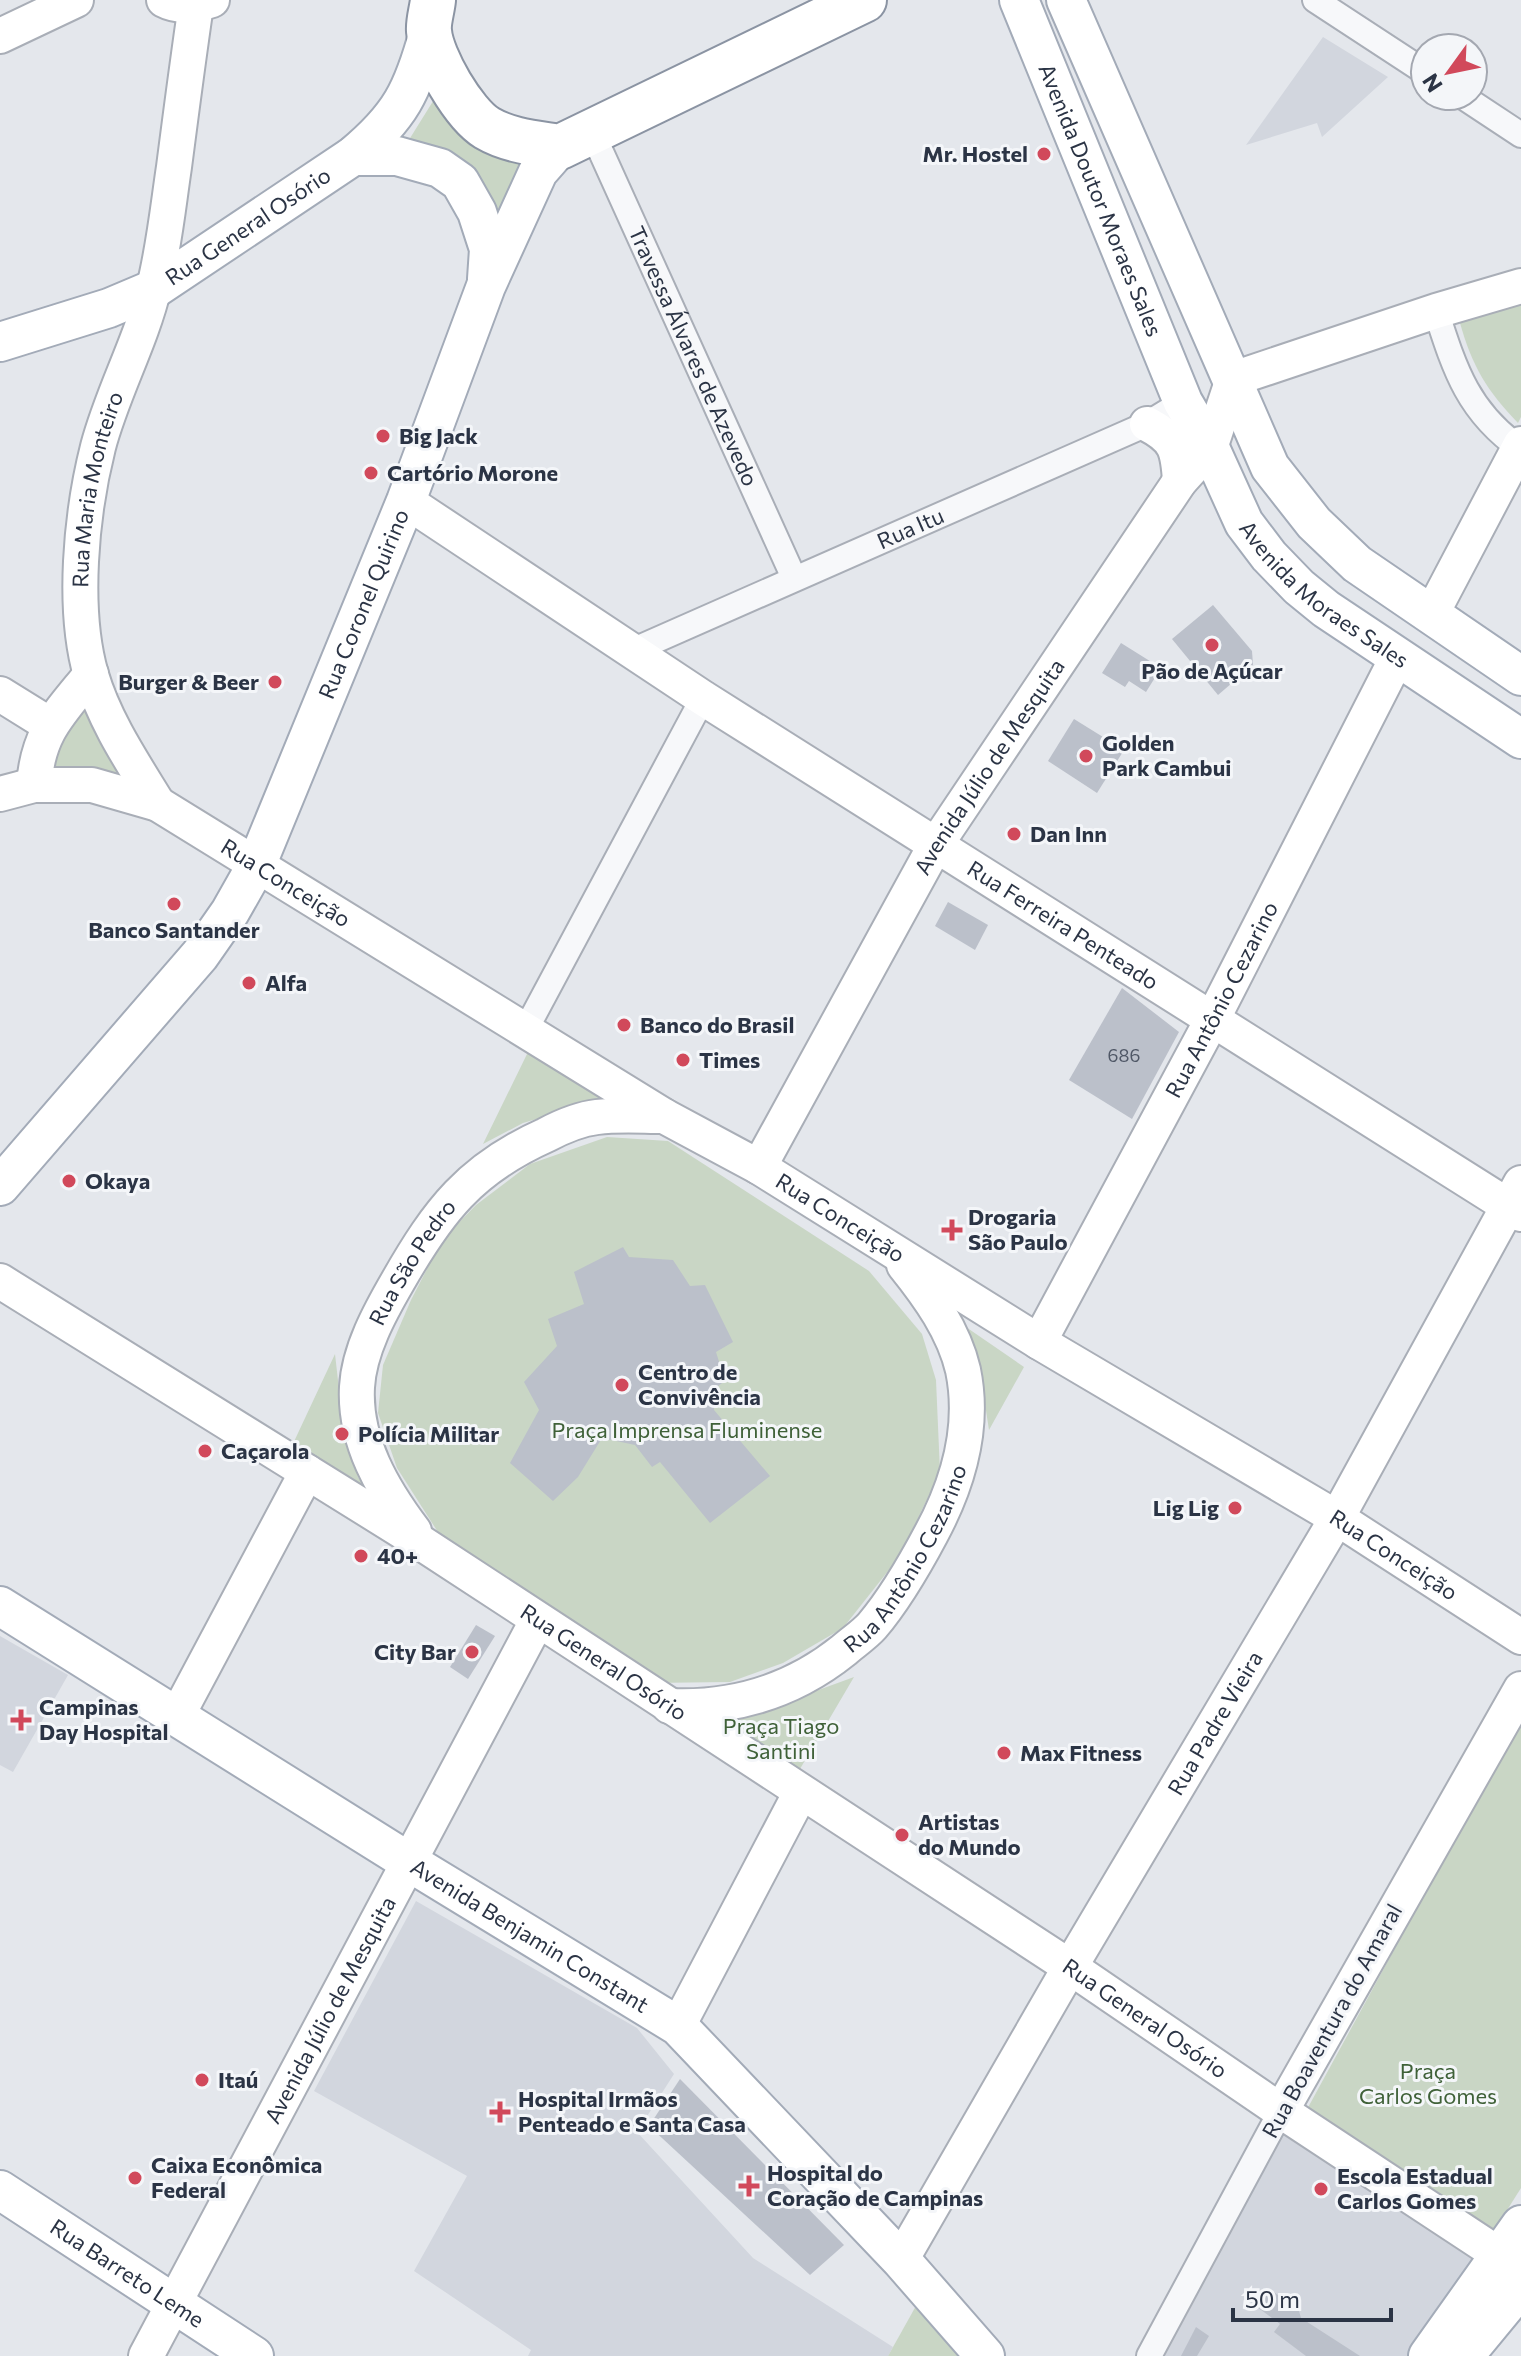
<svg xmlns="http://www.w3.org/2000/svg" width="1521" height="2356" font-family="Commissioner,sans-serif">
  <style>
    .built { fill: #d2d6de }
    .green { fill: #c9d6c5 }
    .building { fill: #bbc0ca }
    .lines { fill: none; stroke-linecap: round; stroke-linejoin: round }
    .street-casing { stroke: #a9aeb7; stroke-width: 28 }
    .secondary-casing { stroke: #a9aeb7; stroke-width: 38 }
    .primary-casing { stroke: #a3abb8; stroke-width: 42 }
    .highway-casing { stroke: #8b94a3; stroke-width: 48 }
    .street { stroke: #f7f8fa; stroke-width: 24 }
    .secondary { stroke: #fff; stroke-width: 34 }
    .primary { stroke: #fff; stroke-width: 38 }
    .highway { stroke: #fff; stroke-width: 44 }
    .poi-dot { fill: #d1495b; stroke: #f4f6f9; stroke-width: 3 }
    .labels { text-anchor: middle; stroke-width: 6; stroke-linejoin: round; paint-order: stroke }
    .number-label { font-size: 18px; fill: #4f5766 }
    .poi-label { font-size: 22px; font-weight: bold; fill: #2b3445; stroke: #f4f6f9; text-anchor: start }
    .street-label { font-size: 22px; fill: #2b3445; stroke: #f4f6f9 }
    .park-label { font-size: 22px; fill: #3f6138; stroke: #f4f6f9 }
  </style>
  <rect width="100%" height="100%" fill="#e4e7ec"/>
  <g class="built">
    <polygon points="1323,37 1388,77 1322,137 1317,123 1246,145"/>
    <polygon points="0,1636 68,1675 13,1772 0,1765"/>
    <polygon points="416,1901 637,2028 674,2074 637,2132 753,2258 893,2347 888,2356 528,2356 531,2350 414,2271 467,2176 314,2091"/>
    <polygon points="1290,2123 1489,2255 1415,2356 1157,2356"/>
  </g>
  <g class="green">
    <polygon points="435,98 534,156 505,220 454,163 407,143"/>
    <path d="M1521,302V417L1518,423C1487,391 1472,366 1460,323Z"/>
    <polygon points="86,698 132,785 47,775 47,760"/>
    <polygon points="528,1052 604,1099 523,1123 483,1144"/>
    <polygon points="607,1137 668,1141 869,1271 922,1334 936,1380 940,1472 900,1556 843,1628 783,1663 730,1682 648,1683 450,1551 397,1468 378,1413 383,1365 411,1300 442,1240 476,1205 530,1164"/>
    <polygon points="963,1325 1024,1367 989,1430 980,1372"/>
    <polygon points="335,1354 342,1416 358,1477 380,1513 291,1448"/>
    <polygon points="854,1677 790,1786 704,1724 745,1717"/>
    <polygon points="1521,1717 1521,2188 1490,2237 1305,2113"/>
    <polygon points="926,2288 985,2356 888,2356"/>
  </g>
  <g class="building">
    <polygon points="1213,605 1252,651 1253,665 1218,695 1172,639"/>
    <polygon points="1121,643 1161,668 1146,692 1129,681 1125,687 1102,673"/>
    <polygon points="1074,719 1124,750 1097,793 1048,761"/>
    <polygon points="948,902 988,925 975,950 935,926"/>
    <polygon points="1122,988 1179,1032 1132,1119 1069,1080"/>
    <polygon points="623,1247 629,1257 673,1260 690,1286 705,1285 733,1342 716,1352 725,1381 715,1388 714,1410 770,1476 710,1523 660,1462 652,1467 635,1445 602,1438 578,1477 553,1501 510,1463 539,1410 524,1382 557,1346 548,1319 584,1304 574,1272"/>
    <polygon points="476,1625 495,1636 468,1679 450,1667"/>
    <polygon points="680,2079 844,2245 810,2275 649,2126"/>
    <polygon points="1270,2289 1299,2311 1301,2318 1360,2356 1306,2356 1274,2332 1280,2324 1257,2307"/>
    <polygon points="1196,2327 1209,2336 1197,2356 1181,2356"/>
  </g>
  <g class="lines">
    <g class="street-casing">
      <g id="street">
        <polyline points="1315,0 1425,72"/>
        <polyline points="1462,96 1521,135"/>
        <path id="s1" d="M592,132L794,578"/>
        <path d="M1436,311C1455,370 1468,412 1521,449"/>
        <path id="s2" d="M634,650L1147,424L1183,402"/>
        <polyline points="525,1031 703,698"/>
        <polyline points="1149,2356 1281,2111"/>
      </g>
    </g>
    <g class="secondary-casing">
      <g id="secondary">
        <path d="M164,0C179,8 197,5 212,0"/>
        <polyline points="0,36 76,0"/>
        <path d="M1147,424C1176,439 1178,450 1180,481"/>
        <path id="s3" d="M406,501L703,698L1521,1214"/>
        <polyline points="1431,615 1521,444"/>
        <polyline points="0,694 50,725"/>
        <path d="M34,785C38,732 59,714 91,674"/>
        <path id="s4" d="M0,794L34,785H92L158,804L664,1116L759,1167L1039,1342L1337,1518L1521,1637"/>
        <path id="s5" d="M158,804C133,763 105,722 91,675C72,609 81,514 98,447C112,393 141,342 154,287C164,248 168,207 174,167C181,113 188,59 196,5"/>
        <path id="s6" d="M759,1167L935,846L1180,481L1210,448L1233,379L1436,311L1521,286"/>
        <path id="s7" d="M0,1281L423,1544L1070,1967L1281,2111L1521,2269"/>
        <path id="s8" d="M1039,1342L1212,1020L1398,656"/>
        <path id="s9" d="M414,1531C383,1490 354,1441 357,1387C359,1350 380,1312 398,1281C438,1211 470,1169 546,1135C561,1127 580,1119 597,1117C619,1114 642,1116 664,1116"/>
        <path id="s10" d="M669,1706C734,1709 793,1691 844,1650C853,1642 864,1635 872,1626C895,1599 914,1566 931,1534C958,1484 975,1428 963,1370C954,1331 929,1296 904,1265"/>
        <polyline points="177,1716 307,1472"/>
        <polyline points="678,2026 801,1792"/>
        <polyline points="1281,2111 1521,1689"/>
        <path id="s11" d="M901,2260L1070,1967L1337,1518L1521,1183"/>
        <path id="s12" d="M146,2356L537,1621"/>
      </g>
    </g>
    <g class="primary-casing">
      <g id="primary">
        <path id="s13" d="M1019,0L1183,402L1210,448L1244,523L1269,556L1299,587L1326,609L1521,739"/>
        <polyline points="1066,0 1270,467 1314,523 1357,564 1521,676"/>
        <polyline points="353,156 397,156 440,168 460,182 477,212 489,249 487,279"/>
        <path id="s14" d="M0,342L109,308L154,289L353,156C400,117 413,91 429,32"/>
        <path id="s15" d="M0,1186L200,955L230,912L256,866L406,501L486,286L538,172L560,147"/>
        <path id="s16" d="M0,1606L409,1862L678,2026L901,2260L985,2356"/>
        <path id="s17" d="M0,2190L254,2356"/>
        <polyline points="1428,2356 1521,2225"/>
        <polyline points="1464,2356 1521,2287"/>
      </g>
    </g>
    <g class="highway-casing">
      <path id="highway" d="M433,0C432,10 428,22 429,31C431,58 464,114 487,128C509,141 535,143 560,147L864,0"/>
    </g>
    <use href="#street" class="street"/>
    <use href="#secondary" class="secondary"/>
    <use href="#primary" class="primary"/>
    <use href="#highway" class="highway"/>
  </g>
  <g class="poi-dot">
    <circle cx="1044" cy="154" r="8"/>
    <circle cx="383" cy="436" r="8"/>
    <circle cx="371" cy="473" r="8"/>
    <circle cx="1212" cy="645" r="8"/>
    <circle cx="275" cy="682" r="8"/>
    <circle cx="1086" cy="756" r="8"/>
    <circle cx="1014" cy="834" r="8"/>
    <circle cx="174" cy="904" r="8"/>
    <circle cx="249" cy="983" r="8"/>
    <circle cx="624" cy="1025" r="8"/>
    <circle cx="683" cy="1060" r="8"/>
    <circle cx="69" cy="1181" r="8"/>
    <path d="M948 1218h8v8h8v8h-8v8h-8v-8h-8v-8h8z"/>
    <circle cx="622" cy="1385" r="8"/>
    <circle cx="342" cy="1434" r="8"/>
    <circle cx="205" cy="1451" r="8"/>
    <circle cx="1235" cy="1508" r="8"/>
    <circle cx="361" cy="1556" r="8"/>
    <circle cx="472" cy="1652" r="8"/>
    <path d="M17 1708h8v8h8v8h-8v8h-8v-8h-8v-8h8z"/>
    <circle cx="1004" cy="1753" r="8"/>
    <circle cx="902" cy="1835" r="8"/>
    <circle cx="202" cy="2080" r="8"/>
    <path d="M496 2100h8v8h8v8h-8v8h-8v-8h-8v-8h8z"/>
    <circle cx="135" cy="2178" r="8"/>
    <path d="M745 2174h8v8h8v8h-8v8h-8v-8h-8v-8h8z"/>
    <circle cx="1321" cy="2189" r="8"/>
  </g>
  <g class="labels">
    <g class="number-label">
      <text x="1124" y="1062">686</text>
    </g>
    <g class="poi-label">
      <text x="1028" y="162" text-anchor="end">Mr. Hostel</text>
      <text x="399" y="444">Big Jack</text>
      <text x="387" y="481">Cartório Morone</text>
      <text x="1212" y="679" text-anchor="middle">Pão de Açúcar</text>
      <text x="259" y="690" text-anchor="end">Burger &amp; Beer</text>
      <text x="1102" y="751">Golden<tspan x="1102" dy="25">Park Cambui</tspan></text>
      <text x="1030" y="842">Dan Inn</text>
      <text x="174" y="938" text-anchor="middle">Banco Santander</text>
      <text x="265" y="991">Alfa</text>
      <text x="640" y="1033">Banco do Brasil</text>
      <text x="699" y="1068">Times</text>
      <text x="85" y="1189">Okaya</text>
      <text x="968" y="1225">Drogaria<tspan x="968" dy="25">São Paulo</tspan></text>
      <text x="638" y="1380">Centro de<tspan x="638" dy="25">Convivência</tspan></text>
      <text x="358" y="1442">Polícia Militar</text>
      <text x="221" y="1459">Caçarola</text>
      <text x="1219" y="1516" text-anchor="end">Lig Lig</text>
      <text x="377" y="1564">40+</text>
      <text x="456" y="1660" text-anchor="end">City Bar</text>
      <text x="39" y="1715">Campinas<tspan x="39" dy="25">Day Hospital</tspan></text>
      <text x="1020" y="1761">Max Fitness</text>
      <text x="918" y="1830">Artistas<tspan x="918" dy="25">do Mundo</tspan></text>
      <text x="218" y="2088">Itaú</text>
      <text x="518" y="2107">Hospital Irmãos<tspan x="518" dy="25">Penteado e Santa Casa</tspan></text>
      <text x="151" y="2173">Caixa Econômica<tspan x="151" dy="25">Federal</tspan></text>
      <text x="767" y="2181">Hospital do<tspan x="767" dy="25">Coração de Campinas</tspan></text>
      <text x="1337" y="2184">Escola Estadual<tspan x="1337" dy="25">Carlos Gomes</tspan></text>
    </g>
    <g class="street-label">
      <text dy="8" stroke="none"><textPath href="#s13" startOffset="216">Avenida Doutor Moraes Sales</textPath></text>
      <text dy="8" stroke="none"><textPath href="#s14" startOffset="276">Rua General Osório</textPath></text>
      <text dy="8" stroke="none"><textPath href="#s1" startOffset="246">Travessa Álvares de Azevedo</textPath></text>
      <text dy="8" stroke="none"><textPath href="#s5" startOffset="334">Rua Maria Monteiro</textPath></text>
      <text dy="8" stroke="none"><textPath href="#s2" startOffset="302">Rua Itu</textPath></text>
      <text dy="8" stroke="none"><textPath href="#s13" startOffset="678">Avenida Moraes Sales</textPath></text>
      <text dy="8" stroke="none"><textPath href="#s15" startOffset="694">Rua Coronel Quirino</textPath></text>
      <text dy="8" stroke="none"><textPath href="#s6" startOffset="462">Avenida Júlio de Mesquita</textPath></text>
      <text dy="8" stroke="none"><textPath href="#s4" startOffset="312">Rua Conceição</textPath></text>
      <text dy="8" stroke="none"><textPath href="#s3" startOffset="782">Rua Ferreira Penteado</textPath></text>
      <text dy="8" stroke="none"><textPath href="#s8" startOffset="388">Rua Antônio Cezarino</textPath></text>
      <text dy="8" stroke="none"><textPath href="#s4" startOffset="960">Rua Conceição</textPath></text>
      <text dy="8" stroke="none"><textPath href="#s9" startOffset="296">Rua São Pedro</textPath></text>
      <text dy="8" stroke="none"><textPath href="#s10" startOffset="300">Rua Antônio Cezarino</textPath></text>
      <text dy="8" stroke="none"><textPath href="#s4" startOffset="1608">Rua Conceição</textPath></text>
      <text dy="8" stroke="none"><textPath href="#s7" startOffset="714">Rua General Osório</textPath></text>
      <text dy="8" stroke="none"><textPath href="#s11" startOffset="622">Rua Padre Vieira</textPath></text>
      <text dy="8" stroke="none"><textPath href="#s16" startOffset="624">Avenida Benjamin Constant</textPath></text>
      <text dy="8" stroke="none"><textPath href="#s12" startOffset="392">Avenida Júlio de Mesquita</textPath></text>
      <text dy="8" stroke="none"><textPath href="#s7" startOffset="1362">Rua General Osório</textPath></text>
      <text transform="translate(1332 2021) rotate(-61)" y="8">Rua Boaventura do Amaral</text>
      <text dy="8" stroke="none"><textPath href="#s17" startOffset="152">Rua Barreto Leme</textPath></text>
    </g>
    <g class="park-label">
      <text x="687" y="1438">Praça Imprensa Fluminense</text>
      <text x="781" y="1734">Praça Tiago<tspan x="781" dy="25">Santini</tspan></text>
      <text x="1428" y="2079">Praça<tspan x="1428" dy="25">Carlos Gomes</tspan></text>
    </g>
  </g>
  <g transform="translate(1449 72) rotate(237)"><circle r="38" fill="#f4f6f9" stroke="#a4a8b1" stroke-width="2"/>
  <path d="M0-6L14 30L0 20L-14 30Z" fill="#d1495b"/>
  <text y="-12" font-size="22" font-weight="bold" text-anchor="middle" fill="#2b3445">N</text>
  </g>
  <path d="M1233 2308v12h158v-12" fill="none" stroke="#2b3445" stroke-width="4"/>
  <text x="1245" y="2308" font-size="24" fill="#2b3445" stroke="#f4f6f9" stroke-width="6" paint-order="stroke">50 m</text>
</svg>
